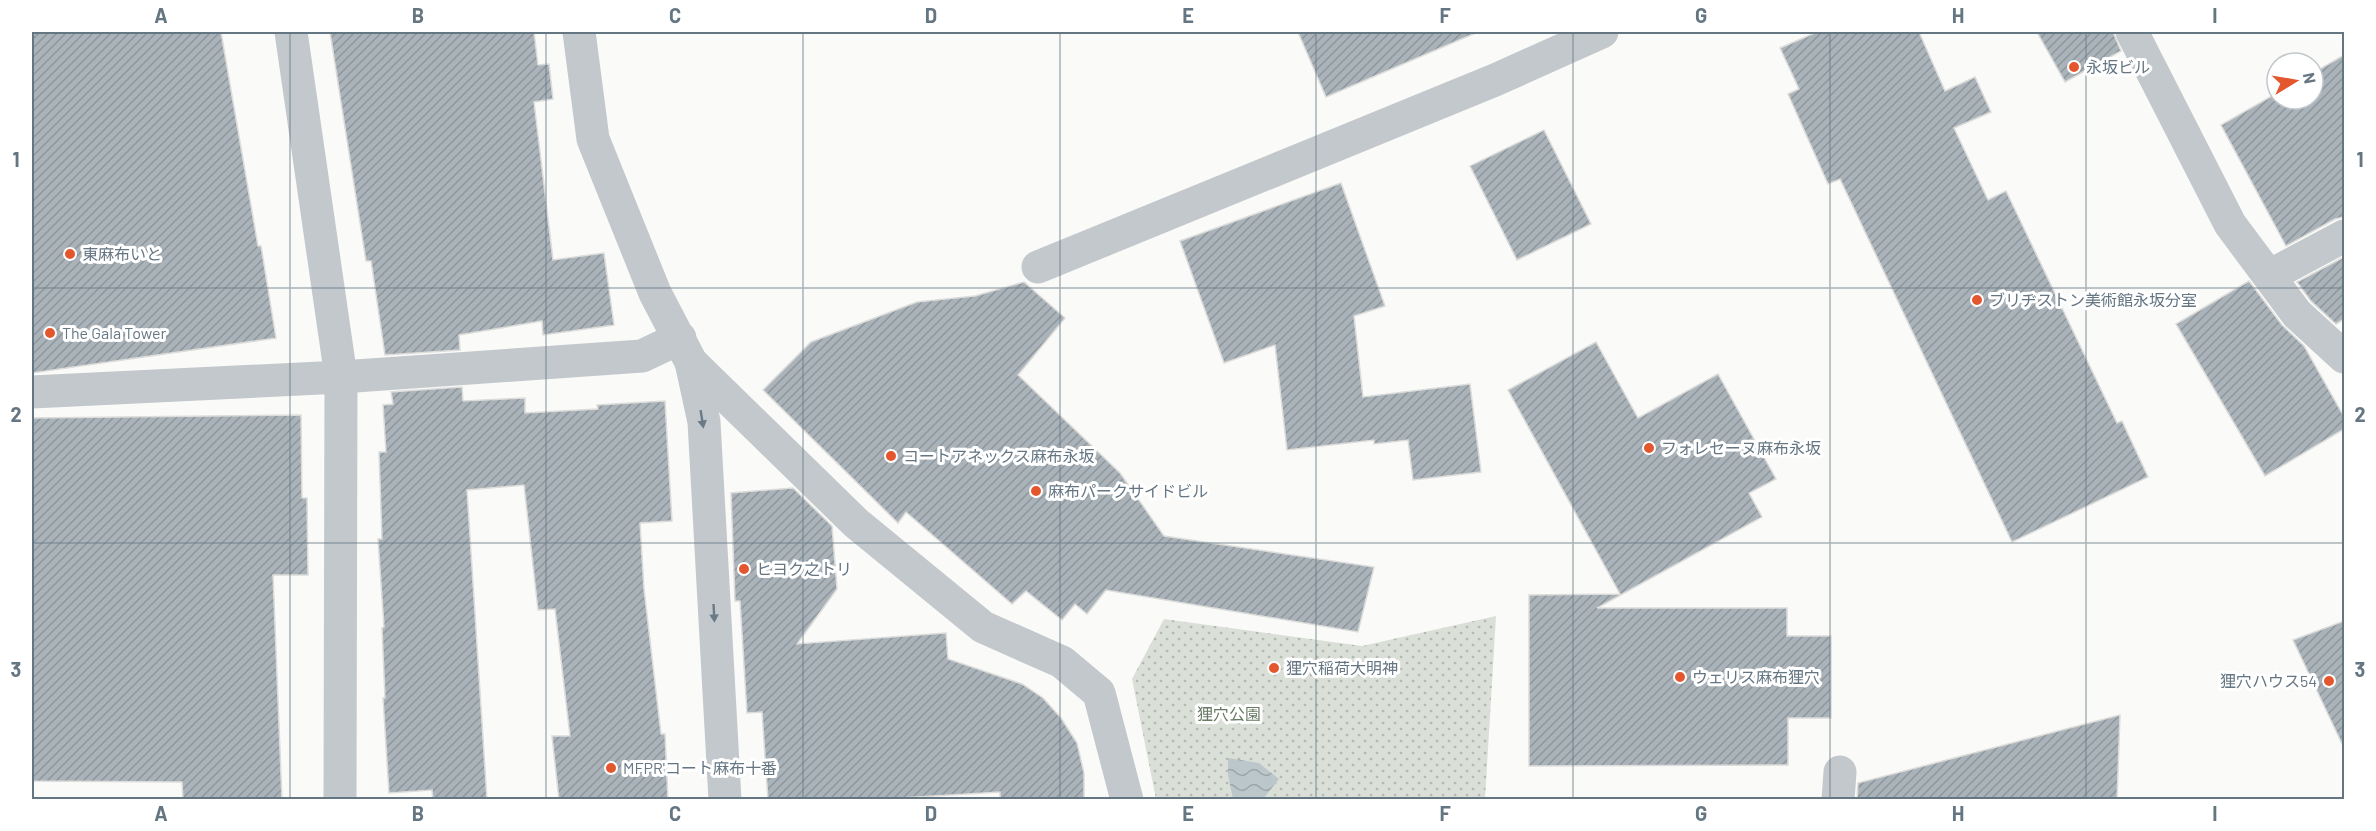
<svg xmlns="http://www.w3.org/2000/svg" width="2376" height="831" font-family="Barlow,'Noto Sans JP',sans-serif">
  <style>
    .park { fill: url(#park-dots) }
    .water { fill: url(#water-waves) }
    .building { fill: url(#building-hatch); stroke: #dcdcda; stroke-width: 1.5 }
    .lines { fill: none; stroke-linecap: round; stroke-linejoin: round }
    .minor { stroke: #c3c8cc; stroke-width: 33 }
    .oneway { fill: #6a7a87 }
    .grid { fill: none; stroke: #657683; stroke-width: 1.5; stroke-opacity: 0.55 }
    .poi-dot { fill: #e4572e; stroke: #fff; stroke-width: 2 }
    .labels { text-anchor: middle; stroke-width: 6; stroke-linejoin: round; paint-order: stroke }
    .poi-label { font-size: 16px; fill: #657683; stroke: #fff; text-anchor: start }
    .park-label { font-size: 16px; fill: #687a64; stroke: #fff }
    .neatline { fill: none; stroke: #657683; stroke-width: 2 }
    .grid-label { font-size: 20px; text-anchor: middle; font-weight: bold; fill: #657683 }
  </style>
  <defs>
    <pattern id="park-dots" width="8" height="8" patternUnits="userSpaceOnUse" patternTransform="scale(1.5)"><rect width="8" height="8" fill="#dadfd7"/><path d="M2 2h.1M6 6h.1" fill="none" stroke="#b4b9b4" stroke-width="1.8" stroke-linecap="round"/></pattern>
    <pattern id="water-waves" width="16" height="10" patternUnits="userSpaceOnUse" patternTransform="scale(1.5)"><rect width="16" height="10" fill="#bbc7cb"/><path d="M0 5q4-4 8 0t8 0" fill="none" stroke="#9ca6aa"/></pattern>
    <pattern id="building-hatch" width="6" height="6" patternUnits="userSpaceOnUse" patternTransform="scale(1.5)"><rect width="6" height="6" fill="#aab3b9"/><path d="M-1 1l2-2M0 6l6-6M5 7l2-2" fill="none" stroke="#8e969c"/></pattern>
  </defs>
  <rect width="100%" height="100%" fill="#fafaf8"/>
  <polygon class="park" points="1496,616 1485,799 1156,799 1132,679 1164,619 1362,646"/>
  <polygon class="water" points="1228,758 1259,763 1279,779 1263,799 1233,799 1228,775"/>
  <g class="building">
    <polygon points="32,32 221,32 258,246 261,246 276,338 32,373"/>
    <polygon points="330,32 534,32 538,65 549,64 553,99 534,102 553,260 604,253 614,325 543,335 542,321 459,335 460,350 385,355 371,261 366,261"/>
    <polygon points="1298,32 1478,32 1326,97"/>
    <polygon points="1817,32 1919,32 1945,91 1975,77 1991,112 1954,128 1988,200 2006,191 2117,423 2122,421 2148,477 2012,542 1840,179 1828,184 1788,94 1799,89 1780,48"/>
    <polygon points="2037,32 2113,32 2121,51 2065,82"/>
    <polygon points="2344,55 2344,217 2335,219 2286,246 2221,125 2277,93 2277,99 2313,99 2313,73"/>
    <polygon points="1544,130 1591,224 1517,260 1470,166"/>
    <polygon points="1341,183 1385,306 1354,316 1363,397 1470,384 1481,472 1413,480 1408,440 1374,444 1374,440 1287,450 1275,345 1224,363 1180,241"/>
    <polygon points="2344,257 2344,319 2336,324 2311,301 2297,282"/>
    <polygon points="2249,281 2282,325 2304,346 2344,417 2344,429 2265,476 2176,324"/>
    <polygon points="1024,282 1065,318 1018,375 1120,473 1164,536 1374,567 1358,632 1106,590 1087,614 1075,604 1062,620 1026,591 1012,604 906,512 898,523 763,390 811,342 917,302 975,296"/>
    <polygon points="1596,342 1638,418 1718,374 1776,479 1749,493 1762,517 1597,608 1787,608 1787,636 1831,636 1831,718 1788,718 1788,765 1529,766 1529,595 1620,594 1508,390"/>
    <polygon points="462,387 463,401 525,398 525,413 598,409 597,405 665,401 672,521 640,523 644,589 661,734 665,734 668,800 559,800 552,736 570,736 555,609 538,610 524,485 467,490 487,800 433,800 432,790 389,793 383,698 385,698 382,628 384,627 378,539 382,539 379,452 386,452 383,405 393,404 391,392"/>
    <polygon points="301,415 302,498 307,498 308,575 273,575 282,800 183,800 182,782 32,781 32,418"/>
    <polygon points="793,488 832,526 837,589 797,644 946,633 948,659 1022,684 1043,698 1061,718 1077,743 1084,773 1084,800 1000,800 1000,792 866,800 768,800 762,712 747,713 740,601 735,601 731,493"/>
    <polygon points="2344,621 2344,748 2293,640"/>
    <polygon points="2120,715 2117,800 1857,800 1858,783"/>
  </g>
  <g class="lines">
    <g class="minor">
      <polyline points="291,32 341,377 340,800"/>
      <polyline points="579,32 593,139 655,293 691,362 856,523 983,627 1062,662 1099,693 1127,800"/>
      <polyline points="2132,32 2230,224 2297,314 2344,357"/>
      <polyline points="1038,267 1495,80 1602,32"/>
      <polyline points="2269,276 2344,236"/>
      <polyline points="691,362 704,422 725,800"/>
      <polyline points="32,392 341,377 642,356 680,338"/>
      <polyline points="1838,800 1840,772"/>
    </g>
  </g>
  <defs><path id="oneway-solid" d="M-6-.8H1V-3.2L6.5 0L1 3.2V.8H-6Z" transform="scale(1.5)"/></defs>
  <g class="oneway">
    <use href="#oneway-solid" transform="translate(702 419) rotate(81)"/>
    <use href="#oneway-solid" transform="translate(714 613) rotate(87)"/>
  </g>
  <path class="grid" d="M290,32V800M546,32V800M803,32V800M1060,32V800M1316,32V800M1573,32V800M1830,32V800M2086,32V800M32,288H2344M32,543H2344"/>
  <g class="poi-dot">
    <circle cx="2074" cy="67" r="6"/>
    <circle cx="70" cy="254" r="6"/>
    <circle cx="1977" cy="300" r="6"/>
    <circle cx="50" cy="333" r="6"/>
    <circle cx="1649" cy="448" r="6"/>
    <circle cx="891" cy="456" r="6"/>
    <circle cx="1036" cy="491" r="6"/>
    <circle cx="744" cy="569" r="6"/>
    <circle cx="1274" cy="668" r="6"/>
    <circle cx="1680" cy="677" r="6"/>
    <circle cx="2329" cy="681" r="6"/>
    <circle cx="611" cy="768" r="6"/>
  </g>
  <g class="labels">
    <g class="poi-label">
      <text x="2086" y="73">永坂ビル</text>
      <text x="82" y="260">東麻布いと</text>
      <text x="1989" y="306">ブリヂストン美術館永坂分室</text>
      <text x="62" y="339">The Gala Tower</text>
      <text x="1661" y="454">フォレセーヌ麻布永坂</text>
      <text x="903" y="462">コートアネックス麻布永坂</text>
      <text x="1048" y="497">麻布パークサイドビル</text>
      <text x="756" y="575">ヒヨク之トリ</text>
      <text x="1286" y="674">狸穴稲荷大明神</text>
      <text x="1692" y="683">ウェリス麻布狸穴</text>
      <text x="2317" y="687" text-anchor="end">狸穴ハウス54</text>
      <text x="623" y="774">MFPR'コート麻布十番</text>
    </g>
    <g class="park-label">
      <text x="1229" y="720">狸穴公園</text>
    </g>
  </g>
  <rect width="2376" height="831" fill="none" stroke="#ffffff" stroke-width="66"/>
  <g transform="translate(2295 81) rotate(79)"><circle r="28" fill="#ffffff" stroke="#c1c8cd" stroke-width="1.5"/>
  <path d="M0-4.5L10 22L0 15L-10 22Z" fill="#e4572e"/>
  <text y="-9" font-size="16" font-weight="bold" text-anchor="middle" fill="#657683">N</text>
  </g>
  <rect x="33" y="33" width="2310" height="765" class="neatline"/>
  <g class="grid-label">
    <text x="161" y="23">A</text>
    <text x="418" y="23">B</text>
    <text x="675" y="23">C</text>
    <text x="931" y="23">D</text>
    <text x="1188" y="23">E</text>
    <text x="1445" y="23">F</text>
    <text x="1701" y="23">G</text>
    <text x="1958" y="23">H</text>
    <text x="2215" y="23">I</text>
    <text x="16" y="167">1</text>
    <text x="2360" y="167">1</text>
    <text x="16" y="422">2</text>
    <text x="2360" y="422">2</text>
    <text x="16" y="677">3</text>
    <text x="2360" y="677">3</text>
    <text x="161" y="821">A</text>
    <text x="418" y="821">B</text>
    <text x="675" y="821">C</text>
    <text x="931" y="821">D</text>
    <text x="1188" y="821">E</text>
    <text x="1445" y="821">F</text>
    <text x="1701" y="821">G</text>
    <text x="1958" y="821">H</text>
    <text x="2215" y="821">I</text>
  </g>
</svg>
